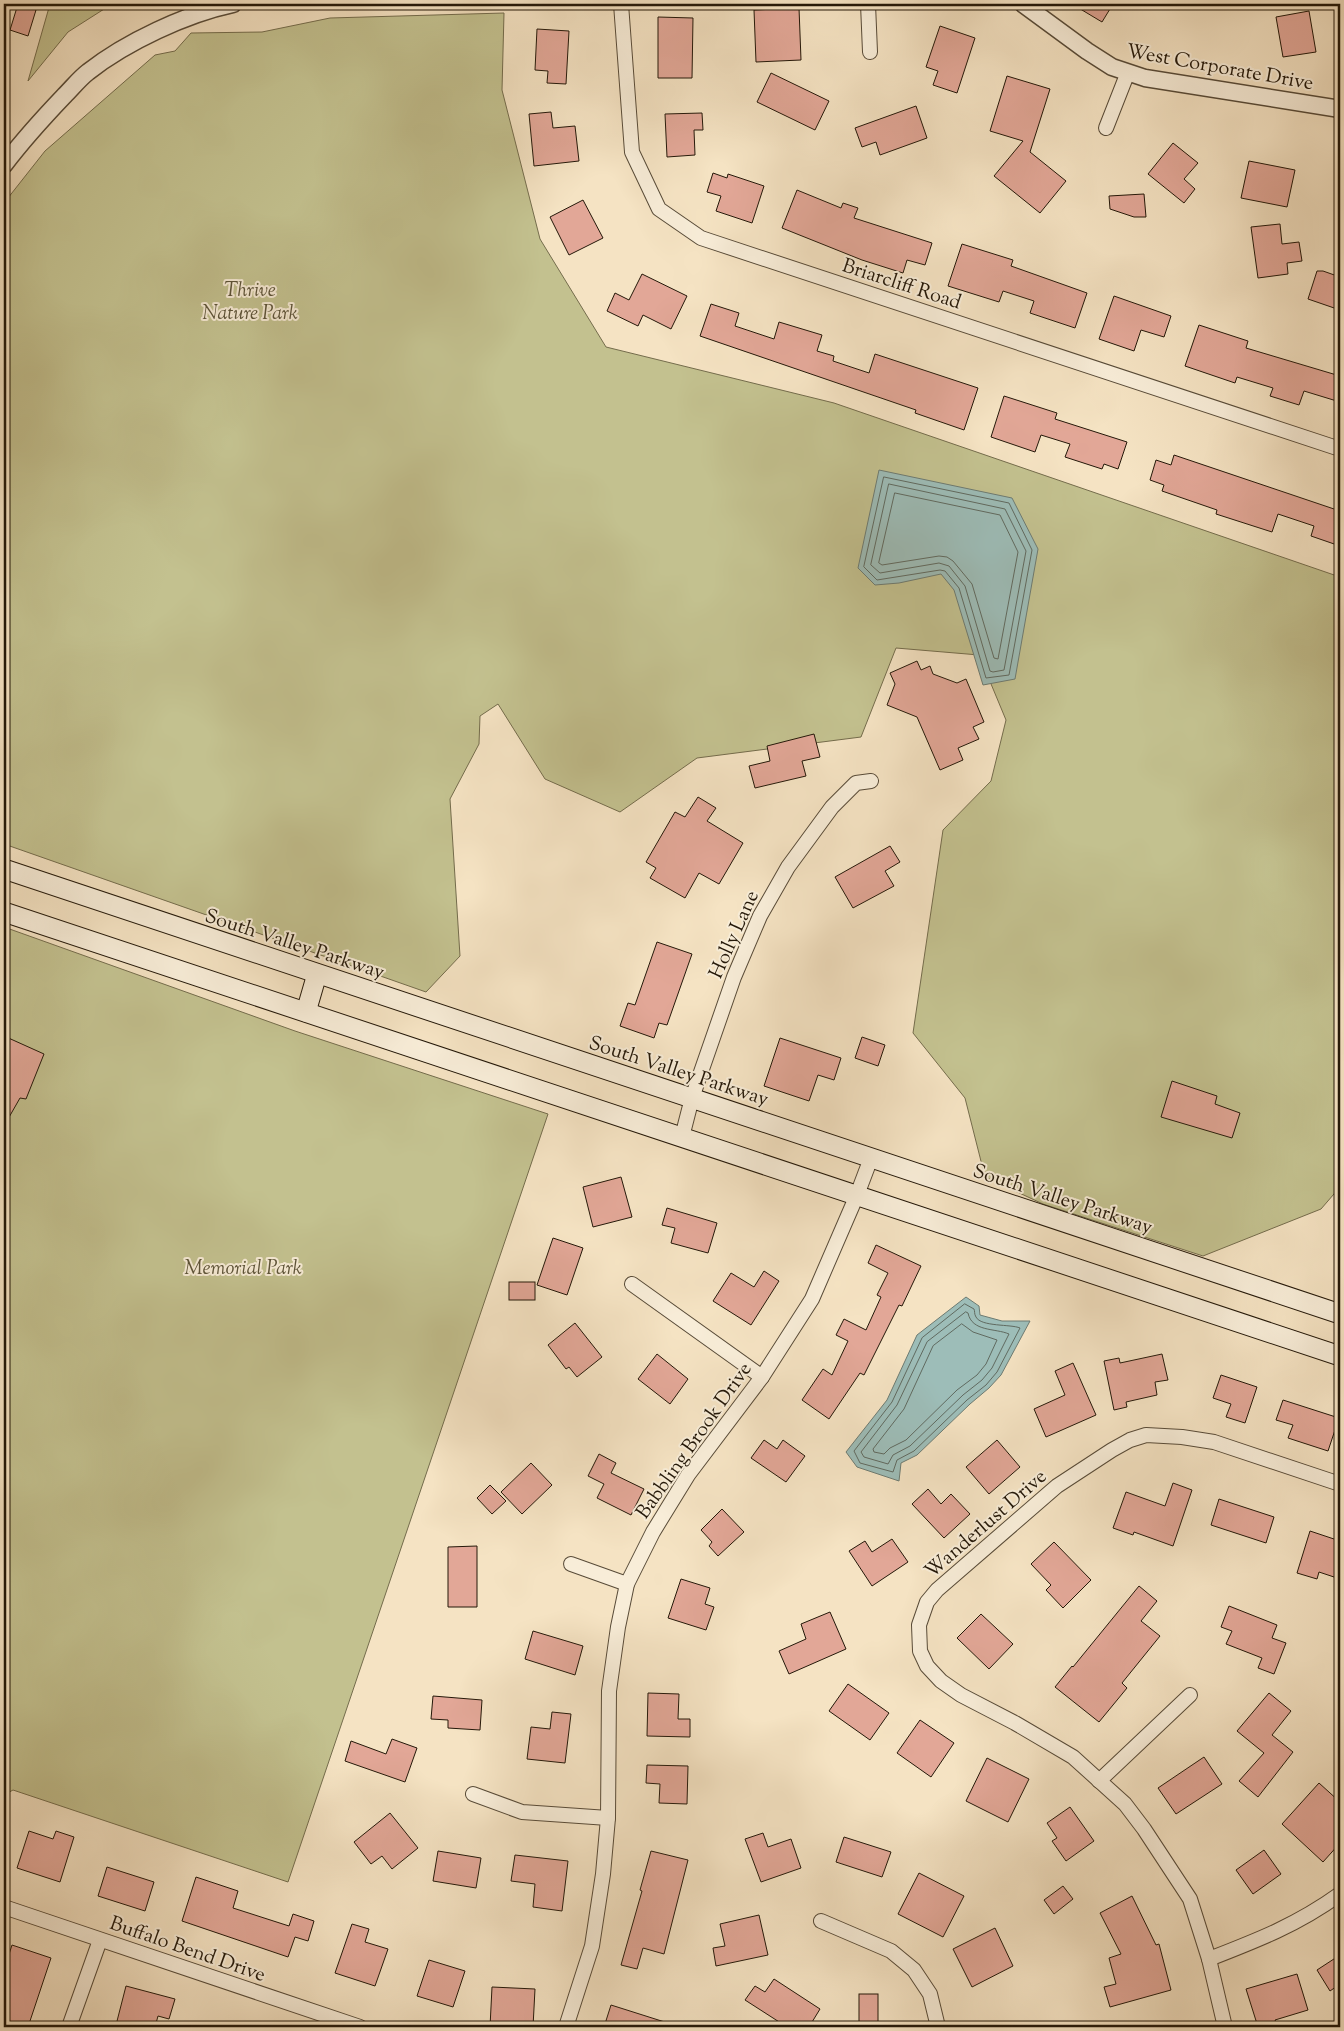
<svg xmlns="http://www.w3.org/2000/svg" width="1344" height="2031" font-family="'Sorts Mill Goudy',serif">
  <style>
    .green { fill: #c3c18f; stroke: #746c4c }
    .water { fill: #9dbdb8; stroke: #6d7b72 }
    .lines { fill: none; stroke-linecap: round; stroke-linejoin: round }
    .shore { stroke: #606a60; stroke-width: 1 }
    .building { fill: #e2a797; stroke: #241809 }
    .minor-casing { stroke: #584b38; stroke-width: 16 }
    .tertiary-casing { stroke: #584b38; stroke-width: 19 }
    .secondary-casing { stroke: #241809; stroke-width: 21 }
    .minor { stroke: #f8edd8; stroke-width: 14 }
    .tertiary { stroke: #f8edd8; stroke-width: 16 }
    .secondary { stroke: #f8edd8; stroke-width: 19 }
    .labels { text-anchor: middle; stroke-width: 4; stroke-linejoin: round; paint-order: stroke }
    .street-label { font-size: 20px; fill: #241809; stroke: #f8edd8 }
    .park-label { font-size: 20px; font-style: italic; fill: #5c5338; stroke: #f8edd8 }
  </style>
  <rect width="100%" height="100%" fill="#f5e3c3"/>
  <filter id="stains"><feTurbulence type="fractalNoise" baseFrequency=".004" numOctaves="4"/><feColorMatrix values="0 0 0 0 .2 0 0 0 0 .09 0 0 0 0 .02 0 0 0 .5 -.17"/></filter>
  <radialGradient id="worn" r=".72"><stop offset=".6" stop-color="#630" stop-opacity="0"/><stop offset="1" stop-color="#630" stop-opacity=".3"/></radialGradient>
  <g class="green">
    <polygon points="50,4 112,4 68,32 28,81"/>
    <polygon points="504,13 502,90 540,239 606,347 834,403 1340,577 1340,1187 1321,1209 1203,1256 1043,1204 985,1177 965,1098 913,1033 943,830 991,781 1006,720 979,655 896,648 861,737 697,758 620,812 545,779 498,704 480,716 479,744 450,799 460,956 426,992 4,844 4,203 45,151 155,55 175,51 191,33 262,32 330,18"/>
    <polygon points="4,927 295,1031 548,1114 288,1882 13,1790 4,1795"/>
  </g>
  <g class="water">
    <polygon points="879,470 1012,498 1038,549 1015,679 983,685 954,590 941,574 899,583 875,585 858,568"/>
    <polygon points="966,1297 979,1306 980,1315 1002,1321 1030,1321 1001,1375 989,1388 970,1404 917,1455 901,1463 899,1481 857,1467 846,1452 887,1400 917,1335"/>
  </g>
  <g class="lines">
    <g class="shore">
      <polygon points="884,477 1009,503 1032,550 1009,675 986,678 959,588 945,571 940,570 877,580 864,567"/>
      <polygon points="889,484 1005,509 1026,551 1004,670 993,672 990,671 965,586 949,566 939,563 880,573 871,565"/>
      <polygon points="895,493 1000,515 1018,552 998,659 994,658 972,584 953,561 947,557 939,556 882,565 879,563"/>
      <path d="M965,1304L974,1309C975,1311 974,1314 976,1317C981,1327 1011,1324 1020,1328L997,1372L986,1385L967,1400L914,1451L897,1460L893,1472L860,1463L854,1451L892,1402L922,1338Z"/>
      <path d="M966,1312L968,1313C972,1332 995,1328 1009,1334L992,1368L982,1380L963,1395L910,1446L893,1455L888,1464L864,1457L861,1452L897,1405L927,1342Z"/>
      <polygon points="962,1324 973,1332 997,1340 986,1364 977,1375 957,1390 906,1440 890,1448 884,1454 874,1452 873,1449 904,1409 933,1346"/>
    </g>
  </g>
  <g class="building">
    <polygon points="18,4 36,10 28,36 10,30"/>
    <polygon points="1072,4 1113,4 1102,22"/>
    <polygon points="799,8 801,60 756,62 754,10"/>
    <polygon points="1309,11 1316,52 1283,57 1276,17"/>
    <polygon points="658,17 693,18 692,78 658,78"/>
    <polygon points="940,26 975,38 957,93 933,85 938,71 926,67"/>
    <polygon points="537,29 569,31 566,84 547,83 548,71 535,70"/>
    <polygon points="771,73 829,101 815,130 757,102"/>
    <polygon points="1007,76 1050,89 1030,152 1066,181 1040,213 994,176 1023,141 990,131"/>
    <polygon points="916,106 927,138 880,155 876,142 862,147 855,128"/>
    <polygon points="551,112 553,128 575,126 579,161 534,166 529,114"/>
    <polygon points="702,113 703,130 694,130 695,155 667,157 665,114"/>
    <polygon points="1173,143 1198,163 1184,179 1195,189 1184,203 1148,174"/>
    <polygon points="1249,161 1295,170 1287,207 1241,198"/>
    <polygon points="713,173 727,178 728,174 764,186 752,223 716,211 721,196 707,192"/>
    <polygon points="797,190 841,208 843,203 858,208 854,218 932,243 925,265 907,260 903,273 862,260 782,228"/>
    <polygon points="1144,194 1146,217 1134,217 1110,209 1109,196"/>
    <polygon points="583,200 603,238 569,255 550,217"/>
    <polygon points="1280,224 1282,244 1299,242 1302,261 1287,263 1288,274 1258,278 1251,227"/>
    <polygon points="962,244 1013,260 1011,266 1087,293 1075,328 1030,313 1034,301 1003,291 999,302 948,286"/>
    <polygon points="1317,271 1323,271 1340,277 1340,310 1308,299"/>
    <polygon points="642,274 687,296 671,329 643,315 638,326 607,311 615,293 629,300"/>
    <polygon points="1114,296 1171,316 1164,337 1141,330 1134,351 1099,339"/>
    <polygon points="711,304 739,313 735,326 774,339 779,322 822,335 817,351 834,356 833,361 869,373 875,354 978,388 964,430 915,413 916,410 700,336"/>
    <polygon points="1199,325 1248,341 1246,348 1340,376 1340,402 1304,391 1299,405 1270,396 1273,388 1237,377 1235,383 1185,366"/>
    <polygon points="1004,396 1057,413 1055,419 1127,442 1118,469 1104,464 1102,469 1065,457 1070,444 1041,435 1035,452 991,437"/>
    <polygon points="1174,455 1340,511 1340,546 1311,536 1314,526 1278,514 1272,532 1216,514 1217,510 1162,491 1164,485 1150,480 1156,460 1171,465"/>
    <polygon points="917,661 921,670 930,666 933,674 957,683 966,679 984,722 973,727 979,739 958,748 963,760 940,770 917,717 887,705 895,684 890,673"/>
    <polygon points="814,734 820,757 802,761 806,776 755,788 749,766 770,761 767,746"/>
    <polygon points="698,797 716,808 707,821 743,843 719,884 699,873 685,898 650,878 656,868 646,862 675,812 685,817"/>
    <polygon points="890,846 900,862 885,871 894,886 853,908 835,877"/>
    <polygon points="657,942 692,954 667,1025 659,1023 654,1038 620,1026 628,1003 635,1005"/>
    <polygon points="4,1036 44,1054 26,1099 20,1098 4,1126"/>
    <polygon points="862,1037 885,1045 878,1066 855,1058"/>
    <polygon points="780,1038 841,1058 834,1080 818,1075 809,1101 764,1086"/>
    <polygon points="1172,1081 1217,1096 1215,1104 1240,1113 1232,1138 1161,1117"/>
    <polygon points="621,1177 632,1217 593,1227 583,1187"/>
    <polygon points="667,1208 717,1223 708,1253 671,1243 675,1228 662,1225"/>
    <polygon points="553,1238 583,1248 567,1295 537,1285"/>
    <polygon points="876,1245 921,1266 902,1306 899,1305 864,1375 860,1373 829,1419 802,1400 823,1369 832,1375 848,1341 836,1335 844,1319 866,1330 881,1297 877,1295 888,1273 868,1263"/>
    <polygon points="764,1271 779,1281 751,1325 713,1301 731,1273 754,1287"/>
    <rect x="509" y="1282" width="26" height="18"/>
    <polygon points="575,1323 602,1357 577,1377 569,1367 566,1369 548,1345"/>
    <polygon points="657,1354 688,1379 670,1404 638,1379"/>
    <polygon points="1162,1354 1168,1380 1155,1382 1157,1395 1126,1402 1127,1407 1114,1410 1104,1361 1119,1358 1120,1363"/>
    <polygon points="1073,1363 1096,1415 1046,1437 1034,1409 1065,1395 1055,1371"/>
    <polygon points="1221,1375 1257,1387 1245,1423 1226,1417 1231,1404 1213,1398"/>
    <polygon points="1283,1400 1339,1418 1328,1451 1288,1438 1293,1425 1276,1420"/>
    <polygon points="764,1440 777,1449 783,1440 805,1456 786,1482 751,1458"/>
    <polygon points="997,1440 1020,1467 989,1494 966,1467"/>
    <polygon points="599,1454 616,1463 611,1473 644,1489 631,1515 597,1498 604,1484 588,1476"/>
    <polygon points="531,1463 552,1485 522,1514 501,1492"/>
    <polygon points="1173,1483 1192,1490 1173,1546 1134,1532 1133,1535 1113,1528 1126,1492 1165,1506"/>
    <polygon points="490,1485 506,1501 492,1514 477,1498"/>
    <polygon points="928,1489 941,1504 951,1494 970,1514 944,1538 912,1504"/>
    <polygon points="1219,1499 1274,1517 1266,1543 1211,1525"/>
    <polygon points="722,1509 744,1532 718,1556 709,1546 712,1542 701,1530"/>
    <polygon points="1310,1531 1340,1541 1340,1568 1337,1578 1319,1572 1317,1579 1297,1573"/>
    <polygon points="892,1539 908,1562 872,1586 849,1551 865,1541 872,1552"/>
    <polygon points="1054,1542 1091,1580 1063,1608 1046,1590 1051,1585 1031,1564"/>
    <polygon points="477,1546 477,1607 448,1607 448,1547"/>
    <polygon points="681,1579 710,1588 705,1604 714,1607 706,1630 668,1618"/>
    <polygon points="1139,1586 1157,1601 1141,1621 1160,1636 1122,1683 1127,1688 1099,1722 1055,1687 1072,1666 1073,1667"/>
    <polygon points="1229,1606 1277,1625 1272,1638 1286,1643 1274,1674 1258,1668 1262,1658 1226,1644 1232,1631 1221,1627"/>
    <polygon points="830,1612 846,1649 789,1674 779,1651 806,1639 801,1624"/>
    <polygon points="981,1614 1013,1644 989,1669 957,1638"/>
    <polygon points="533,1631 583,1646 575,1675 525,1659"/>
    <polygon points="848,1684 889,1713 870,1740 829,1711"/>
    <polygon points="648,1693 679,1694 678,1719 690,1719 690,1737 647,1736"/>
    <polygon points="1269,1693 1291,1711 1272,1735 1293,1752 1258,1797 1239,1781 1264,1753 1237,1731"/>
    <polygon points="433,1696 482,1700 480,1730 448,1728 448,1720 431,1719"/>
    <polygon points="552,1712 571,1714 565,1763 527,1759 531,1727 550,1729"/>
    <polygon points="920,1720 954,1743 931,1777 897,1753"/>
    <polygon points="392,1739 417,1748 405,1782 345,1761 351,1741 386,1754"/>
    <polygon points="1204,1757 1222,1784 1176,1814 1158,1788"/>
    <polygon points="987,1758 1029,1779 1008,1822 966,1801"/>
    <polygon points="647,1765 688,1766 687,1804 659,1803 660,1784 646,1783"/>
    <polygon points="1319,1783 1340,1802 1340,1843 1323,1862 1282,1824"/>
    <polygon points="1070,1807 1094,1841 1066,1861 1052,1841 1057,1838 1047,1823"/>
    <polygon points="390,1813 418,1848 392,1869 382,1856 371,1864 354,1842"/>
    <polygon points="29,1831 53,1839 56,1831 74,1837 60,1882 17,1868"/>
    <polygon points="763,1833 768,1847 791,1839 801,1868 761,1882 745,1839"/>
    <polygon points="844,1837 891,1852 882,1877 836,1862"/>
    <polygon points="1264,1850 1281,1874 1253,1894 1236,1870"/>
    <polygon points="438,1851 481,1858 476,1888 433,1881"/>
    <polygon points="651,1851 688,1860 664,1954 643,1948 637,1969 621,1965 642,1891 640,1890"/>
    <polygon points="515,1855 568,1861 562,1911 533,1907 535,1884 511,1881"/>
    <polygon points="107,1867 154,1882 145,1911 98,1896"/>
    <polygon points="919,1873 964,1896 943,1937 898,1914"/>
    <polygon points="196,1877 238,1891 233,1908 289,1926 293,1914 314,1921 308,1941 295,1937 288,1957 182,1921"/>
    <polygon points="1063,1886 1073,1899 1054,1914 1044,1900"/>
    <polygon points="1132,1896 1156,1945 1159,1944 1171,1990 1110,2007 1104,1987 1116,1984 1109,1958 1121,1954 1100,1913"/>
    <polygon points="759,1915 768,1955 716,1966 713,1948 725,1946 720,1924"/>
    <polygon points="352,1924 369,1929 365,1942 388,1949 375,1986 335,1973"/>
    <polygon points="995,1928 1013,1966 972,1987 953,1949"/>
    <polygon points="12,1945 51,1958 28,2027 4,2027 4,1970"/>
    <polygon points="1340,1955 1340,1984 1330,1991 1317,1970"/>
    <polygon points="429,1960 465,1971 453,2007 417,1996"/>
    <polygon points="1297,1974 1308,2010 1275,2020 1278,2027 1258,2027 1246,1989"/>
    <polygon points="774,1979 820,2009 809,2027 787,2027 745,2000 755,1986 765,1992"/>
    <polygon points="126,1986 175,1999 169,2019 158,2016 155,2027 123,2027 116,2025"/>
    <polygon points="492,1987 535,1989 533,2027 490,2027"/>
    <rect x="859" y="1994" width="19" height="33"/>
    <polygon points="611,2005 671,2024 670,2027 604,2027"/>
  </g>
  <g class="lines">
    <g class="minor-casing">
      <g id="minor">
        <polyline points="621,4 632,152 659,209 701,238 1340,449"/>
        <polyline points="868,4 870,52"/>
        <polyline points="1106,128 1128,72"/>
        <polyline points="682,1137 692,1098 734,977 760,916 788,867 832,807 856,783 871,781"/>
        <polyline points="632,1284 762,1377"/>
        <polyline points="571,1564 627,1584"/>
        <polyline points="1099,1781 1190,1695"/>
        <polyline points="473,1794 522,1812 608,1818"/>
        <polyline points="4,1907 360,2027"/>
        <polyline points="821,1921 891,1951 914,1970 930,1994 938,2027"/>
        <path d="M1209,1959C1258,1940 1297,1925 1340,1894"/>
        <polyline points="69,2027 100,1940"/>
        <polyline points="566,2027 592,1946 603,1874 608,1818 609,1691 618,1627 627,1584 653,1532 688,1475 762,1377 812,1299 857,1195 871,1158"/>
        <polyline points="1225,2027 1209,1959 1190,1899 1144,1829 1125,1804 1073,1757 1015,1723 961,1695 941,1681 927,1666 920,1651 919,1625 927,1602 937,1590 1057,1486 1112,1450 1130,1440 1146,1435 1182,1437 1214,1442 1340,1484"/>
      </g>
    </g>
    <g class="tertiary-casing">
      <g id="tertiary">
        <polyline points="1023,4 1087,51 1112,67 1145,78 1340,109"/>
        <path d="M4,165C23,140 43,118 64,96C72,88 80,78 88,72C126,42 186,14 233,4"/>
      </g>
    </g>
    <g class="secondary-casing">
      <g id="secondary">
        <polyline points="4,869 1340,1314"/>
        <polyline points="4,912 1340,1356"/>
        <polyline points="306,1012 317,974"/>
      </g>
    </g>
    <use href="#minor" class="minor"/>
    <use href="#tertiary" class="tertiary"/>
    <use href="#secondary" class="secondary"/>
  </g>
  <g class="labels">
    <g class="street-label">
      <text transform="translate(1220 66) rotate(10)" y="7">West Corporate Drive</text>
      <text transform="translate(902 283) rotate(18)" y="7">Briarcliff Road</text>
      <text transform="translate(733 934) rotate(-66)" y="7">Holly Lane</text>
      <text transform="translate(295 943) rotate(18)" y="7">South Valley Parkway</text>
      <text transform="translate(679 1070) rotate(18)" y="7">South Valley Parkway</text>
      <text transform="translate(1063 1198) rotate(18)" y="7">South Valley Parkway</text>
      <text transform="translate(693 1440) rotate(-55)" y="7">Babbling Brook Drive</text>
      <text transform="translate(985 1523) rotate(-41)" y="7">Wanderlust Drive</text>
      <text transform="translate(188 1948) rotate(19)" y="7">Buffalo Bend Drive</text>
    </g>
    <g class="park-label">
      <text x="250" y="296">Thrive<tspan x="250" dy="23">Nature Park</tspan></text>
      <text x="243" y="1274">Memorial Park</text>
    </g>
  </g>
  <rect width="1344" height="2031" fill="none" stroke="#f5e3c3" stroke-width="20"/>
  <rect x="5" y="5" width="1334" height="2021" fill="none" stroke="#241809" stroke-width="2.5"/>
  <rect x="10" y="10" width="1324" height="2011" fill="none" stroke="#241809"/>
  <rect width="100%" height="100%" filter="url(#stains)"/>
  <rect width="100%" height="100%" fill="url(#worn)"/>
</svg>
